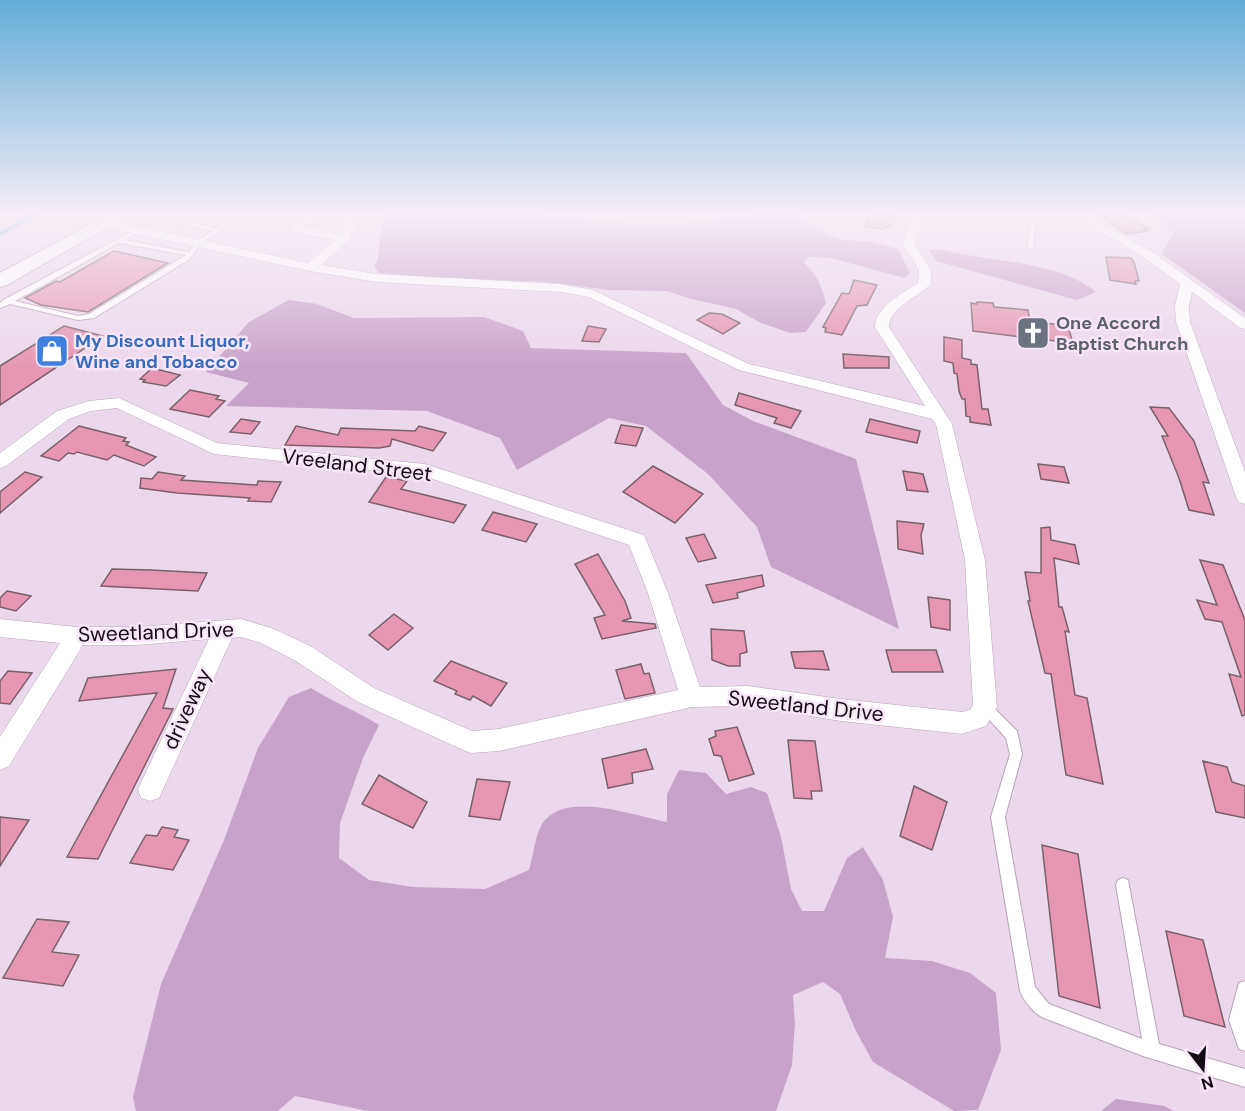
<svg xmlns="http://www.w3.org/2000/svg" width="1245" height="1111" font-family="'DM Sans',sans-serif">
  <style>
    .green { fill: #c8a3c9 }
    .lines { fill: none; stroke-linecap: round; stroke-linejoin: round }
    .stream { stroke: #3aa2c1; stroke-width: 4 }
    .building { fill: #e695b2; stroke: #7a6169; stroke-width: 1.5 }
    .service-casing { stroke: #b7a5b8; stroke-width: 2 }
    .minor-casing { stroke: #b7a5b8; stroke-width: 1 }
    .secondary-casing { stroke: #b7a5b8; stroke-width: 2 }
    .service { fill: #fff; fill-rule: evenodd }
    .minor { fill: #fff; fill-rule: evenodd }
    .secondary { fill: #fff; fill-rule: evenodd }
    .labels { text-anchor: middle; stroke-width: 5; stroke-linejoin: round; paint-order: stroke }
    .far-worship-label { font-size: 18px; font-weight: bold; fill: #5b616d; stroke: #f9e5f9; text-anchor: start }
    .far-shop-label { font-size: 18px; font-weight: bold; fill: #366cbe; stroke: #f9e5f9; text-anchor: start }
    .street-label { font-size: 21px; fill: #120c12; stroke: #f9e5f9 }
  </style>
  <rect width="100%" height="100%" fill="#ecd8ec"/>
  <g class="green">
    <path d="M383,213H525L613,223L682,224L744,217L756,213H795L819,231L842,240L871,242L898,249L910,273L904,278L831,258L808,257L804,263C817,274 822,287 826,303L806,332L790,333L761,323L736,309L688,298L667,291L609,290L547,282L425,277L379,273L374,266L378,259Z"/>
    <polygon points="1149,213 1245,213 1245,313 1162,254 1173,233"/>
    <path d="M929,250H943C990,262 1059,261 1096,292L1077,300L936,261Z"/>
    <polygon points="289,300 317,304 354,318 484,317 523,331 531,348 686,353 723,405 753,421 856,459 899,629 771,567 757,527 708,474 646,426 609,418 517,470 500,438 427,411 226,406 249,383 206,372 249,322"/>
    <path d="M311,688C333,702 357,711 379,725L363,758L340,823L339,858L369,880L413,887L485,889L529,870C533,857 535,836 542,824C564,789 635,816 667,822V794L679,770L706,773L726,794L751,787L767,793L781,837L791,889L802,911H824L847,858L863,847L883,880L893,917L885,958L932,961L970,973L996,993L1001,1050L978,1110L954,1111L873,1062L856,1031L840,994L823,982L793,995L795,1024L792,1065L776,1111H368L295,1096L278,1111H136L133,1097L161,984L224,840L258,748L289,697Z"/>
    <polygon points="1116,1099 1164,1106 1174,1111 1101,1111"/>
  </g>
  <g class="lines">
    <polyline class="stream" points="0,234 37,213"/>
  </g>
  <g class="building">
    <polygon points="872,213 897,213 891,226 880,229 865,226"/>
    <polygon points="1097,213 1123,213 1149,229 1145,230 1148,231 1127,234"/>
    <polygon points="114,251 168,263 88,312 41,305 25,298 56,281 60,282"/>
    <polygon points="1106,257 1131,258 1134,262 1139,281 1135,281 1136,284 1110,280"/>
    <polygon points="854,280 877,285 867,305 857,306 842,335 825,332 826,328 823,327 842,293 849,294"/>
    <polygon points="977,302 993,303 994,307 1028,310 1030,321 1068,326 1073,343 973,331 971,303 977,304"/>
    <polygon points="709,313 722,314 740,323 723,334 697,320"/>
    <polygon points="64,326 103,336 0,405 0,366"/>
    <polygon points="588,326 606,329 599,342 582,341"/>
    <polygon points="944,337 962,340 962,358 971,360 971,364 977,365 982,409 988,409 991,425 970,422 970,417 966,416 965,399 962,399 959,391 957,374 954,373 953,363 944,361"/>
    <polygon points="843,354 889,357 889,368 844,368"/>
    <polygon points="152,368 180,375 166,386 143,382 145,380 140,379"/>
    <polygon points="190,390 219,396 216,399 225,401 209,417 170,409"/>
    <polygon points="739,393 801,411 791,428 774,423 777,418 735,405"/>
    <polygon points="1150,407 1169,408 1194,441 1209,483 1203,482 1214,515 1189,510 1179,478 1162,436 1168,436"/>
    <polygon points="241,419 260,422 251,434 230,432"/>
    <polygon points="870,419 920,431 917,443 866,432"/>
    <polygon points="621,425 643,428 636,446 615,443"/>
    <polygon points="79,426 126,438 123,441 129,442 126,445 156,457 144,466 114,455 107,460 77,452 74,454 68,453 59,461 41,456"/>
    <polygon points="296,426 338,435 341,428 415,431 419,426 446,433 433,451 392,439 390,446 379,448 285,445"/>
    <polygon points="1038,464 1064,467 1069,483 1041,479"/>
    <polygon points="653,466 703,494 675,523 623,492"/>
    <polygon points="903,471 923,474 928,492 907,490"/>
    <polygon points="25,472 42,477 0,513 0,492"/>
    <polygon points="158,472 185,476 181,480 257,485 258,481 281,482 271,502 248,501 250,498 177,493 140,488 141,478 152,479"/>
    <polygon points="386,477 407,481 401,489 466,505 454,523 369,502"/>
    <polygon points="493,512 537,524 526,542 482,530"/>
    <polygon points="897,521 924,524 921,535 923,554 898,549"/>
    <polygon points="1050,527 1051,540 1075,545 1079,564 1054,558 1059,607 1062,607 1069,632 1065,631 1075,695 1087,698 1103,784 1066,775 1051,674 1045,673 1028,601 1030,601 1025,572 1041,573 1041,528"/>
    <polygon points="704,534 716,558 698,562 686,538"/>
    <polygon points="598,554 625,601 631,618 622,621 655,624 656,628 602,639 594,618 605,615 575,564"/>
    <polygon points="1200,560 1223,565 1245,620 1245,715 1242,716 1229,674 1241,677 1222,622 1205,619 1197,600 1217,605"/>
    <polygon points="112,569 151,570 207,573 198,591 101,586"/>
    <polygon points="762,575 764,586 737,593 738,598 713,603 706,585"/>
    <polygon points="7,591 31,596 16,611 0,607 0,598"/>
    <polygon points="928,597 950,600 950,630 931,627"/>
    <polygon points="394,614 413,628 388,650 369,635"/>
    <polygon points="711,629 744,631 747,652 740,654 740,666 728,666 712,660"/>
    <polygon points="886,650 936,650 943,672 892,672"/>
    <polygon points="823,651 829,670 795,668 791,652"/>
    <polygon points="451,661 507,683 491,706 473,696 470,700 455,694 457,691 434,681"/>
    <polygon points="641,664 644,674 649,673 655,693 625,699 616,670"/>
    <polygon points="176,669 163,708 173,709 98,859 67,857 157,693 79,701 88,678"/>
    <polygon points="8,671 32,673 10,704 0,703 0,681"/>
    <polygon points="737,727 754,774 729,781 721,756 714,755 709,739 716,736 715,731"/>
    <polygon points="788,740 815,741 822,791 811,791 812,799 794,798"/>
    <polygon points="646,749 653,769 632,773 633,783 608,788 602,759"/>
    <polygon points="1203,761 1227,767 1232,782 1245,786 1245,818 1216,812"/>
    <polygon points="379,775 427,802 413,828 362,804"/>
    <polygon points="477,779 510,782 500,820 469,816"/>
    <polygon points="914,786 947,802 932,850 900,836"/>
    <polygon points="0,817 29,820 0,866"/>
    <polygon points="162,827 178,830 174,837 189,840 173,870 130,863 146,835 157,836"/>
    <polygon points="1042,845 1078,854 1100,1008 1059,996"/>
    <polygon points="37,919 69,922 52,952 79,955 63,986 3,978"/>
    <polygon points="1166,931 1203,940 1225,1027 1184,1016"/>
  </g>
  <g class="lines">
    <g class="service-casing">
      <g id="service">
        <path d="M165,213H171L169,217L171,218L217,228L241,213H249L200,244L190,259L94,318L78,320L10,304L0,308V303L5,299L136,229L141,230L125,240L189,252L196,242L212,231L167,221L162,218ZM119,243L186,255L89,314L78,316L15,301Z"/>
        <polygon points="1032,213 1038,213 1033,247 1030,249 1027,247"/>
        <path d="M985,701L989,703L1017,731L1022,754L1005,817L1035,987L1049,1004L1142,1039L1116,885L1118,880L1123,878L1128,880L1159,1044L1245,1069V1087L1143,1056L1044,1018C1034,1014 1024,1001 1020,991L991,817L1010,754L1006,738L981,711L979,707L981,703Z"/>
        <polygon points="1245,981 1245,1051 1239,1049 1229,1020 1239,983"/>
      </g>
    </g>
    <g class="minor-casing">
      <g id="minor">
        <path d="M310,213H324L305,227L339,234L345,224L329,213H344L357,223L348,241L321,265L376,274L561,284L593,290L749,364L925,406L875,327C875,307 903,293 918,283L919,270L903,244L908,227L920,213H932L920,228L915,244L931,270V284C919,297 889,307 889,327L952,424L985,560L997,707L986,726L962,734L841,721L748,706L692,707L499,751L471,753L463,750L358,702L296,661L261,643L241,637L232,638L159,798L150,801L141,798L138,789L209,639L137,645H83L9,766L0,770V737L60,643L0,637V619L77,627H137L241,619L274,629L312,647L374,688L472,731L499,729L678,690L648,593L629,545L424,476L214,454L117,408L91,411L69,419L6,466L0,468V453L57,411L89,401L119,398L217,443L425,464L644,535L668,593L700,687L748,686L841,699L962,712L970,710L973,705L965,560L936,424L932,419L739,370L589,297L561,292L376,282L310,271L104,227L98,223L104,219L308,263L335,240L296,233L292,226L294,223Z"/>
        <polygon points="1070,213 1085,213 1154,253 1245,318 1245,329 1240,328 1192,292 1189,306 1190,322 1245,472 1245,504 1239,502 1236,497 1176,322 1175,306 1180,284 1146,259"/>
      </g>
    </g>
    <g class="secondary-casing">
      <polygon id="secondary" points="111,213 132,213 7,285 0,287 0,273"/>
    </g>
    <use href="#service" class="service"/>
    <use href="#minor" class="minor"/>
    <use href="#secondary" class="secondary"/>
  </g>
  <linearGradient id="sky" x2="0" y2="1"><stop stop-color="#62add8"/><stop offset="0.58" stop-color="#f6edf6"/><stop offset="1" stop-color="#f6edf6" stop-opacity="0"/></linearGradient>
  <rect width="1245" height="369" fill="url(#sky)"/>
  <defs>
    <g id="church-square" transform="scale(1.725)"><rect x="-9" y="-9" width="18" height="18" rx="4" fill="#6b7280" stroke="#f9e5f9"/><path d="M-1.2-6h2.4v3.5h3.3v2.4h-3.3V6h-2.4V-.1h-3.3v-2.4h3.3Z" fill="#fff"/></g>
    <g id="shop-square" transform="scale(1.725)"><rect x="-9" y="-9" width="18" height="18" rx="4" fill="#3f7fe0" stroke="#f9e5f9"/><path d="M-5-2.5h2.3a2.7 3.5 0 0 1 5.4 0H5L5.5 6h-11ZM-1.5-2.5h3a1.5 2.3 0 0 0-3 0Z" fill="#fff"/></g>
  </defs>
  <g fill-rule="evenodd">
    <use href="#church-square" x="1033" y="333"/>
    <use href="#shop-square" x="52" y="351"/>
  </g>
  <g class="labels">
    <g class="far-worship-label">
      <text x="1056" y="329">One Accord<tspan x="1056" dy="21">Baptist Church</tspan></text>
    </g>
    <g class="far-shop-label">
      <text x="75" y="347">My Discount Liquor,<tspan x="75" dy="21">Wine and Tobacco</tspan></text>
    </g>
    <g class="street-label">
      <text transform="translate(357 465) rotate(7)" y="7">Vreeland Street</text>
      <text transform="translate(156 632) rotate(-2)" y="7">Sweetland Drive</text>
      <text transform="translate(806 706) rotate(6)" y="7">Sweetland Drive</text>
      <text transform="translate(187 709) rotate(-65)" y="7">driveway</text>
    </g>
  </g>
  <g transform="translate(1203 1069) rotate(163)" stroke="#f9e5f9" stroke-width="4.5" paint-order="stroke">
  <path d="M0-4.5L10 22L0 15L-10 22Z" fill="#120c12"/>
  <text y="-9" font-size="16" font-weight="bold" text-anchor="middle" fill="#120c12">N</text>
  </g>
</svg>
